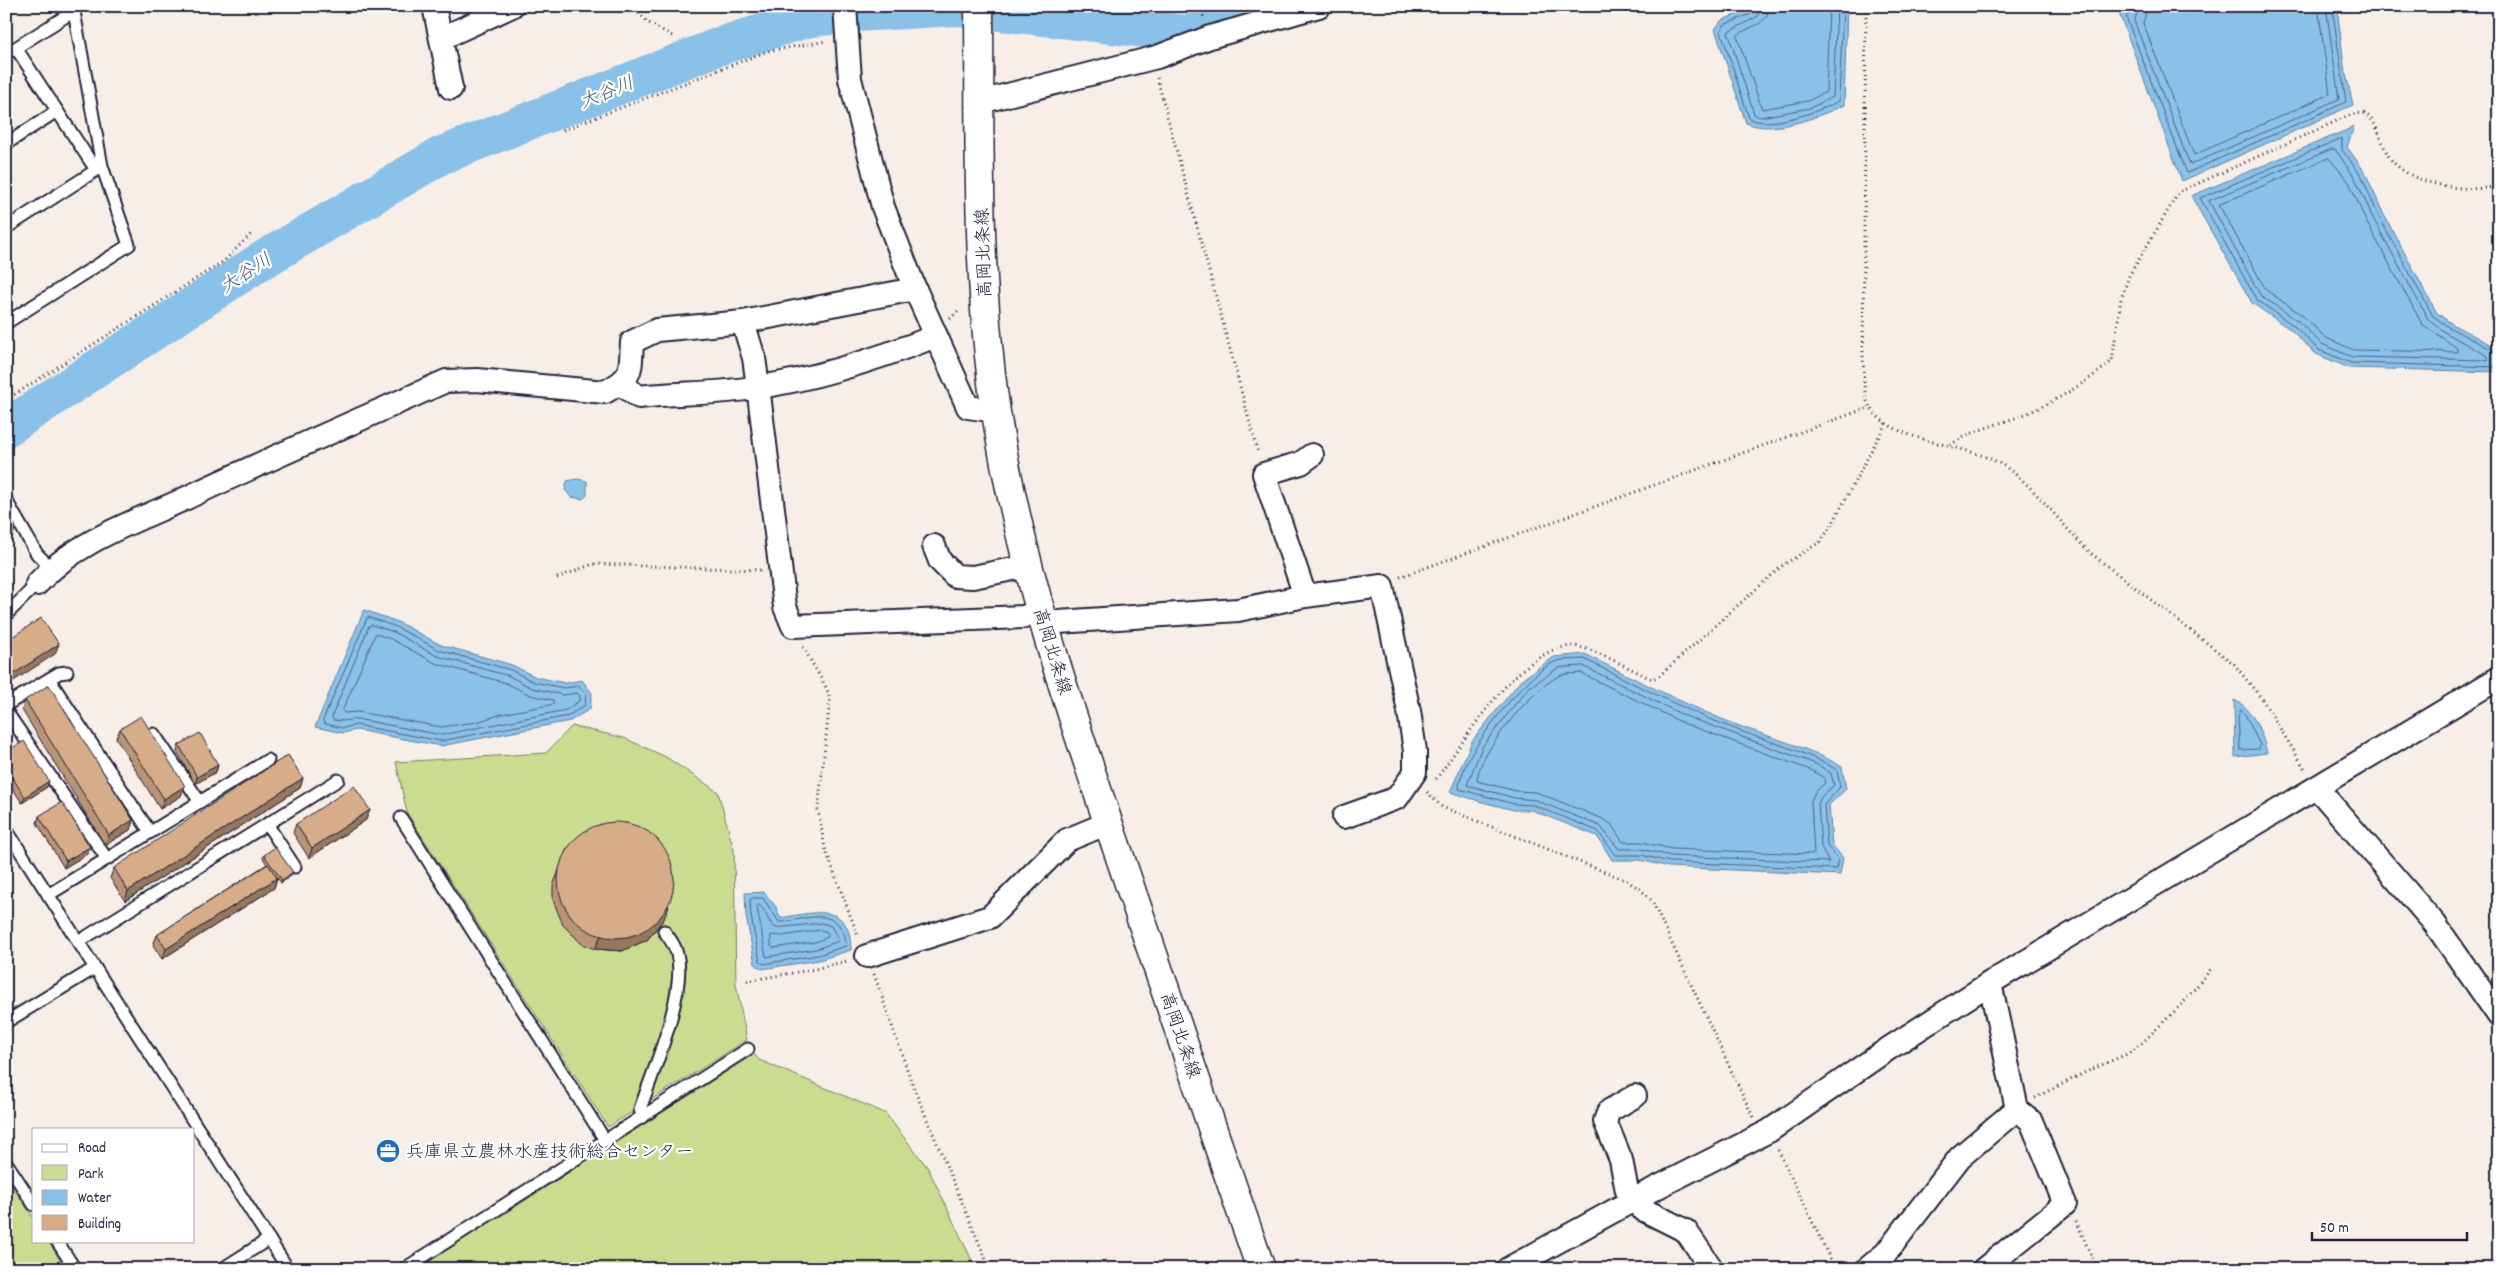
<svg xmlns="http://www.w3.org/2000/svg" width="2505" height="1275" font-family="Dekko,'Klee One',sans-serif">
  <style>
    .green { fill: #cadc90; stroke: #767f66 }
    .water { fill: #8ac1e8; stroke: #6081a3 }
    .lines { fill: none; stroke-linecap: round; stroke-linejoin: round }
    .shore { stroke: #4c6280; stroke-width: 1 }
    .river { stroke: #8ac1e8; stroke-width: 38 }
    .lane-casing { stroke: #22223b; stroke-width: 15 }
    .street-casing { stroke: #22223b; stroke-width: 26 }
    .secondary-casing { stroke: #22223b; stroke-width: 31 }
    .path { stroke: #22223b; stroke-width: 3; stroke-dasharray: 1 4; stroke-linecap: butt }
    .lane { stroke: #fff; stroke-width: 11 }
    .street { stroke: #fff; stroke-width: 22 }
    .secondary { stroke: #fff; stroke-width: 28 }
    .wall { fill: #b99475; stroke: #22223b }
    .shaded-wall { fill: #96785f; stroke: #22223b }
    .building { fill: #d7ac88; stroke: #22223b }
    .labels { text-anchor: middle; stroke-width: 4.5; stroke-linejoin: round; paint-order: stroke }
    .street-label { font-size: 18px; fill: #22223b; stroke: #fff }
    .poi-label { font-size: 18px; fill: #22223b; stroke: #fff; text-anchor: start }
    .water-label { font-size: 19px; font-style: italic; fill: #465a78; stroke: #fff }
  </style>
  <rect width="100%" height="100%" fill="#f7eee7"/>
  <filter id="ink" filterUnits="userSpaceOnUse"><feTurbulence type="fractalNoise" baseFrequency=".02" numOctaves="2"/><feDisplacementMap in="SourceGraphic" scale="10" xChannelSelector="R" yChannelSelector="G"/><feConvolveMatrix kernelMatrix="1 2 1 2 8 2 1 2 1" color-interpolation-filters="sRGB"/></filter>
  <g filter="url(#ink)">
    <g class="green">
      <polygon points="572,726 624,738 666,757 718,792 734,850 736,984 747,1040 608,1127 407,813 396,762 546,753"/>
      <polygon points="754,1054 759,1060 885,1113 928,1168 976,1269 417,1269"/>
      <polygon points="6,1177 34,1219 34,1241 48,1241 66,1269 6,1269"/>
    </g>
    <g class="water">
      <path d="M1755,6H1847L1844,105C1818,117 1774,135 1746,123L1715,29L1721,21Z"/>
      <polygon points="2134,6 2337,6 2344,65 2353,105 2182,181 2119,13"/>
      <polygon points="2354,127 2347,147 2365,172 2383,213 2437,313 2452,324 2499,349 2499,372 2349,368 2316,354 2291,330 2252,303 2191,196"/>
      <polygon points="577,479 587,481 587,495 583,499 571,497 565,490 567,481"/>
      <polygon points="364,610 398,622 441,645 512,665 536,677 565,683 582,680 592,693 590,709 570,721 441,746 356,730 343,733 315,727"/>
      <path d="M1585,654C1633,678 1680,702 1729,722C1767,737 1808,746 1842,767L1846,789L1829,805L1832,845L1843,858L1840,875L1669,867L1640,860H1612L1597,836L1531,810H1514L1482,802L1450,792L1472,741L1521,680L1554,657Z"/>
      <path d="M2234,700C2252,706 2263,735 2267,753L2235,757Z"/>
      <path d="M764,892L776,907L780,918C812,913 851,900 851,950L819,960L762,969L755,964L746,916L745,893Z"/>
    </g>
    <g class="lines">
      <g class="shore">
        <path d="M1756,6L1753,13L1724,25L1721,31L1749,118C1767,130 1821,111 1839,101L1843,6"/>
        <polyline points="1762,6 1757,17 1728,32 1754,114 1760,117 1810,108 1833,97 1837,6"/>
        <path d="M1769,6C1768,27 1749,25 1737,36L1762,109L1808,101L1826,92L1829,6"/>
        <polyline points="2134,6 2133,11 2126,17 2187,173 2346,102 2332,6"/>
        <polyline points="2140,6 2134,21 2190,165 2339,99 2326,6"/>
        <polyline points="2148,6 2143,23 2194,155 2330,94 2318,6"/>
        <polygon points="2332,149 2335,149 2355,178 2373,218 2428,319 2446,333 2488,356 2488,360 2352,357 2322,344 2298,321 2260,295 2209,201"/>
        <polygon points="2329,158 2349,182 2366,221 2422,324 2457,348 2457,352 2354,350 2326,338 2302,315 2266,290 2219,205"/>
        <polyline points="2499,353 2450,328 2433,316 2378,215 2361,175 2342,150 2342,138 2200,198 2256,299 2294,326 2319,350 2351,363 2499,367"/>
        <polygon points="368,617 396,627 439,650 511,670 534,682 564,688 579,686 586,694 585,705 568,716 441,741 356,725 343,728 325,724 323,721"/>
        <polygon points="372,625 394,632 437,656 509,676 532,688 563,695 577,693 580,696 579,701 566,710 441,735 357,719 343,721 333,720 332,716 369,626"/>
        <polygon points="376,634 391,639 435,663 506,683 530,695 553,700 554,704 502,714 477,722 441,727 358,712 344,713 343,710"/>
        <path d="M1584,659C1631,682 1678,707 1727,726C1762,740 1805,750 1837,770L1840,787L1824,805L1827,846L1838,859L1836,869L1670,862L1641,855H1615L1598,831L1533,805L1514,804L1459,789C1458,759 1528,670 1557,661C1565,659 1576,660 1584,659Z"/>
        <polygon points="1583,666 1685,716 1816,764 1831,773 1834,785 1821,797 1818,804 1821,847 1829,862 1671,856 1641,849 1619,849 1600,826 1535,800 1515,798 1467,785 1482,747 1528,688 1558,668"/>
        <path d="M1581,673L1683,723L1813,771L1824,778L1825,783L1815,792L1811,801L1814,854L1672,849L1642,842H1623L1611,824L1603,819L1536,792L1516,791L1477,781C1476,756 1537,682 1562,675C1568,673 1575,674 1581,673Z"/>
        <polygon points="2241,710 2246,716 2260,745 2259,749 2240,750 2238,717"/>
        <path d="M753,898H763L779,922C799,922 830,906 842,930C845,935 846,940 846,946L818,955L763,964L760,961L751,916L750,900Z"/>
        <path d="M759,905C767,911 767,923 776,928L822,923L831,926L839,941L816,949L766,957L757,907Z"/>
        <polygon points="821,930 827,932 828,937 815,942 773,948 771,946 771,935 782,936"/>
      </g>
      <polyline class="river" points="6,428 261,261 440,156 720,46 806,19 855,13 957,7 1187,34 1277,6"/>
      <g class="lane-casing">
        <g id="lane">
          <polyline points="16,48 96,170"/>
          <polyline points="6,54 74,11"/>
          <polyline points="6,144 57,111"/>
          <polyline points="6,228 101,167"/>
          <polyline points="6,323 129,245 102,166 73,6"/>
          <polyline points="6,500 37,554 51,568"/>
          <polyline points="6,615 37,584"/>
          <polyline points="49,679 150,832"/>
          <polyline points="6,705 59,673 67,672"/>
          <polyline points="6,711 107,859"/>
          <polyline points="154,734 200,802"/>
          <polyline points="401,818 605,1140"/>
          <polyline points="267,824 295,867"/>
          <polyline points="6,829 288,1269"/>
          <polyline points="48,895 268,760"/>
          <polyline points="78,942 338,780"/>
          <polyline points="6,1022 95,968"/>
          <path d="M642,1117L640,1109C653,1072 687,991 677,954C675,945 670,939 664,931"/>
          <polyline points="6,1162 34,1205"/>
          <polyline points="57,1241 75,1269"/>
          <polyline points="222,1269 269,1239"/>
          <polyline points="404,1269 748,1049"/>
        </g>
      </g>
      <g class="street-casing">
        <g id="street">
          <polyline points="434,6 451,88"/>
          <polyline points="845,6 850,79 883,207 915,289 968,407 996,411"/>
          <polyline points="442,38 512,6"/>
          <polyline points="980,102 1157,57 1210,37 1319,6"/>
          <polyline points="743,322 754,358 758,386 785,607 793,626 1024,617 1040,610"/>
          <path d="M621,384L639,397C674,393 710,394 745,389C811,381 875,360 936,336"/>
          <polyline points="934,546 940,561 955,576 973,577 1028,566"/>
          <path d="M37,584C73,543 131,523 180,501C268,459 357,421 446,381L477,380L605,392C634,377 630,372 632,342L657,330L743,322L915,289"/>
          <polyline points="1305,596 1264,474 1301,463 1312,455"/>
          <polyline points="1043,623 1238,610 1305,596 1382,586 1409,711 1415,751 1415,772 1397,798 1344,817"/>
          <polyline points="2317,788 2435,924 2499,1016"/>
          <polyline points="867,956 990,917 1067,840 1108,823"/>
          <polyline points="1635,1096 1609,1111 1605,1121 1621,1160 1627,1191 1642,1209 1686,1231 1712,1269"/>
          <polyline points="1508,1269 1648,1192 1769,1131 1888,1049 1990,983 2499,678"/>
          <polyline points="1867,1269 1886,1253 1960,1157 2017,1109"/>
          <polyline points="1984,1269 2065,1204 2031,1121 2017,1109 1990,983"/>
        </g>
      </g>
      <g class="secondary-casing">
        <path id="secondary" d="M979,6C980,141 976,278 996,412C1020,568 1072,717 1123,866C1169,1000 1214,1135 1261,1269"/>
      </g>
      <g class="path">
        <polyline points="631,6 649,23 674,37"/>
        <polyline points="1200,6 1204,18"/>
        <path d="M1866,6L1863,355C1864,370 1862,394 1870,407C1894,445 1968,442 2004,466C2034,485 2064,529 2093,555L2234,664L2262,699L2305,769"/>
        <polyline points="1202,12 1221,6"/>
        <polyline points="1157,78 1258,453"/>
        <polyline points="563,130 768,51 826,41"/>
        <polyline points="950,319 960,309"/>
        <polyline points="6,400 224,261 251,234"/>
        <path d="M1950,445C1974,429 2001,424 2028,413C2058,400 2087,382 2112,361L2121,299L2129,276L2179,192L2352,114L2364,113C2378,121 2380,141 2388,155C2406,186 2468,193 2499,186"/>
        <polyline points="1400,577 1870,407"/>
        <polyline points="557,578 593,564 761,570"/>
        <polyline points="803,647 827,689 830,700 818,810 825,848 858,936"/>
        <path d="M1436,779C1467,739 1515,651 1571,646C1589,645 1633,671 1652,679L1658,677L1783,565L1820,542L1830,528L1886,423"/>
        <polyline points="1427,792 1442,807 1625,880 1640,889 1652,901 1753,1117"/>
        <polyline points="874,974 913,1086 990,1269"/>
        <polyline points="747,981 815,969 847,961"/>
        <polyline points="2035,1098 2086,1072 2127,1054 2142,1043 2183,1003 2211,969"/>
        <polyline points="1778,1150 1835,1269"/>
        <polyline points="2076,1221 2097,1269"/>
      </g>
      <use href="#lane" class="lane"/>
      <use href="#street" class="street"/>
      <use href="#secondary" class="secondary"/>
    </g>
    <g class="wall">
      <polygon points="25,700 133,820 130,830 105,845 22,710"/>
      <polygon points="120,729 181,796 160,809 116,738"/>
      <polygon points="179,745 218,765 216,772 195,784 177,752"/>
      <polygon points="6,752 47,787 22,803 6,778"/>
      <polygon points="303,778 300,788 125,901 110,878 114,868"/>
      <polygon points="39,816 87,854 64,868 37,823"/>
      <polygon points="366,820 309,858 293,833 296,824"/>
      <polygon points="567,848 664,919 647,940 622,951 595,949 582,944 563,925 553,900 553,886"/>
      <polygon points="264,855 292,875 281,883 276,876 277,878 274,888 162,959 153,945 157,935 267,864 263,858"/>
    </g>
    <g class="shaded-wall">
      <polygon points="16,527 12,537 6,541 6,533"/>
      <polygon points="59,644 55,654 6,686 6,679"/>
      <polygon points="218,765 216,772 195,784 197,777"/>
      <polygon points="303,778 300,788 125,901 128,891"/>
      <polygon points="49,781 47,787 22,803 25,797"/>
      <polygon points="185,786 181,796 160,809 164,799"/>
      <polygon points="370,810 366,820 309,858 312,848"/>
      <polygon points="133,820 130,830 105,845 109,835"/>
      <polygon points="90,847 87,854 64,868 66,861"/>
      <polygon points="293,872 292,875 281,883 282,880"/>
      <polygon points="277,878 274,888 162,959 166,949"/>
      <polygon points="669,906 664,919 647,940 622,951 595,949 600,937"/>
    </g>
    <g class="building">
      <polygon points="6,511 16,527 6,533"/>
      <polygon points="41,618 59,644 6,679 6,641"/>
      <polygon points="49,685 133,820 109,835 25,700"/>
      <polygon points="141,716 185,786 164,799 120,729"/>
      <polygon points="200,733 218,765 197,777 179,745"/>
      <polygon points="24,741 49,781 25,797 6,768 6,752"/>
      <polygon points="288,755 303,778 128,891 114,868"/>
      <polygon points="354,786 370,810 312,848 296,824"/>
      <polygon points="62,802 90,847 66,861 39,816"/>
      <circle cx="616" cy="880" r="58"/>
      <polygon points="275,847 293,872 282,880 264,855"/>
      <polygon points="268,864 277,878 166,949 157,935"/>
    </g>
  </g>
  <defs>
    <g id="office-disc" transform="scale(1.25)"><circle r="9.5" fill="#1f6fb2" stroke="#fff"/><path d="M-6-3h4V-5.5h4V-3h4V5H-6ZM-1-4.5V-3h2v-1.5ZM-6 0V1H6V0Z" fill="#fff"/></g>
  </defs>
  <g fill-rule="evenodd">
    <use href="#office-disc" x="388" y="1151"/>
  </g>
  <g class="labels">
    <g class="street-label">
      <text transform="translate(983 253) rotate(-92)" y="6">高岡北条線</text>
      <text transform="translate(1053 651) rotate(73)" y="6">高岡北条線</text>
      <text transform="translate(1181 1035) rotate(71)" y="6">高岡北条線</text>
    </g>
    <g class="poi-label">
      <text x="406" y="1157">兵庫県立農林水産技術総合センター</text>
    </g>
    <g class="water-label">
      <text transform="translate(606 91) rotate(-22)" y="7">大谷川</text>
      <text transform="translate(245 272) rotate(-33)" y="7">大谷川</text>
    </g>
  </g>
  <rect width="2505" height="1275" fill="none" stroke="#fff" stroke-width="25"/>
  <rect x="12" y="12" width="2480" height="1250" fill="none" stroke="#22223b" stroke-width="2" filter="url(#ink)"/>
  <rect x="32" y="1128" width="162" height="115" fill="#ffffff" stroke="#a7a7b1"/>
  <rect x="42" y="1144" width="25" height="8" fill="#ffffff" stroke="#a7a7b1"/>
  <text x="78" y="1152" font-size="15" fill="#22223b">Road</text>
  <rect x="42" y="1165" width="25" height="15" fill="#cadc90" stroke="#a7a7b1"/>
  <text x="78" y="1178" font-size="15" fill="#22223b">Park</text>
  <rect x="42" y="1190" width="25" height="15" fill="#8ac1e8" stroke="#a7a7b1"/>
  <text x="78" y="1202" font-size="15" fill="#22223b">Water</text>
  <rect x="42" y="1215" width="25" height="15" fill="#d7ac88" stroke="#a7a7b1"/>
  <text x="78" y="1228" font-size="15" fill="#22223b">Building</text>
  <path d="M2312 1232v8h155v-8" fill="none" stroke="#22223b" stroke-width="2.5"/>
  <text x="2320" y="1232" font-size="15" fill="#22223b" stroke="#ffffff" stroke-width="4" paint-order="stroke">50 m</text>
</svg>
